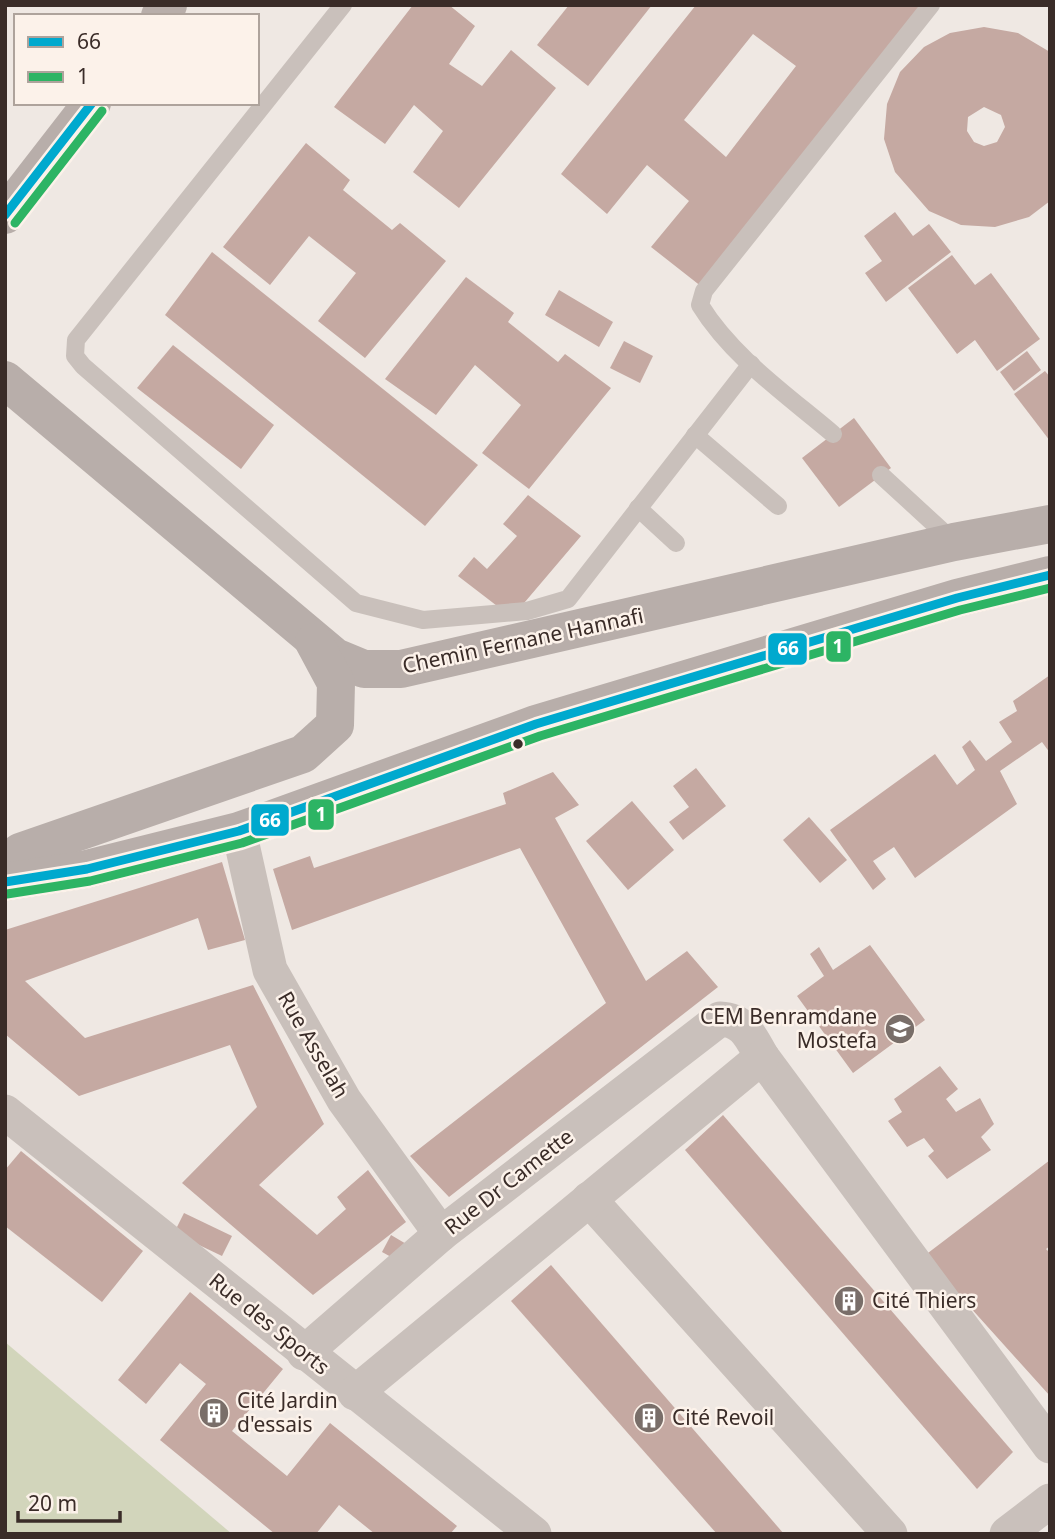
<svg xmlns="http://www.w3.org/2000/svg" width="1055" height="1539" font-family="'Noto Sans',sans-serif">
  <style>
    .green { fill: #d2d5bb }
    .building { fill: #c5a9a2; fill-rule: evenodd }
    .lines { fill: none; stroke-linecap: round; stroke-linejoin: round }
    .lane { stroke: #c9c0bb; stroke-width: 18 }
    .street { stroke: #c9c0bb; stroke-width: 35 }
    .primary { stroke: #b8aeaa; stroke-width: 38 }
    .bus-1-casing { stroke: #fcf2ea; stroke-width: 14 }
    .bus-2-casing { stroke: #fcf2ea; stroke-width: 14 }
    .bus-1 { stroke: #00a9ce; stroke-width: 9 }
    .bus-2 { stroke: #2db464; stroke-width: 9 }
    .bus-dot { fill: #3a2c28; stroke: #fcf2ea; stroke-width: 2.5 }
    .labels { text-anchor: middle; stroke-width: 5; stroke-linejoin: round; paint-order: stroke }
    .street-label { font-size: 21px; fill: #3a2c28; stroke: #fcf2ea }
    .poi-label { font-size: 21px; fill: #3a2c28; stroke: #fcf2ea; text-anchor: start }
    .line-badge { stroke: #fcf2ea; stroke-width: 2.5 }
    .badge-label { font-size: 19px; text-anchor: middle; font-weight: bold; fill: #fff }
  </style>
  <rect width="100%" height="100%" fill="#efe8e3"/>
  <polygon class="green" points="5,1342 232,1534 5,1534"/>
  <g class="building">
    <polygon points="413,5 449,5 475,26 449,64 482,86 511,50 556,88 459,208 413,172 443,131 414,105 385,144 334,107"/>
    <polygon points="569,5 652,5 588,86 537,45"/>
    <path d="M696,5H926L702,287L651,247L689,201L647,165L607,214L561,174ZM753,34L796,66L726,157L684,120Z"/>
    <path d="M984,27L1018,33L1050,52V201L1029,217L995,227L961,225L929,211L895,172L884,139L887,104L900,72L924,47L950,33ZM984,107L1001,115L1005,127L997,142L984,146L974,142L967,131L968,117Z"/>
    <polygon points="306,143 350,180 343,190 392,230 400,223 446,261 365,358 318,321 356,273 309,236 270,285 223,247"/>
    <polygon points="895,212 913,236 929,224 951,252 886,302 865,273 882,261 864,236"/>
    <polygon points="212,252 478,465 425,526 165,315"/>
    <polygon points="952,255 975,285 991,273 1040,339 997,371 975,340 957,354 908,288"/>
    <polygon points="466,277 514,313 508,322 558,362 565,354 611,388 529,489 482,453 521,405 475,365 436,415 385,379"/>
    <polygon points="559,290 613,322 599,347 545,315"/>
    <polygon points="624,341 653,356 640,383 610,368"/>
    <polygon points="173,345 274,425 241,469 137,388"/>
    <polygon points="1027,351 1041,370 1014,391 1000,372"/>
    <polygon points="1045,371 1050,377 1050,441 1014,394"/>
    <polygon points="854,418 891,468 839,507 802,458"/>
    <polygon points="528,495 581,536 519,609 501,609 458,576 474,557 487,569 517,536 503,524"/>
    <polygon points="1050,675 1050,753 1042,742 1000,771 1017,804 915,878 894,847 873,861 886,879 873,890 830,830 935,754 957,785 975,770 962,747 970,740 986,761 1012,742 999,722 1017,711 1013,701"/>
    <polygon points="696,768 726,806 683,840 669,822 689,807 673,786"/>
    <polygon points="553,772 579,805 555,818 646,981 687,951 718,987 449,1197 410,1156 606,1003 520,848 292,930 273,869 310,856 314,868 506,804 503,793"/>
    <polygon points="632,801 674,850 628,890 586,841"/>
    <polygon points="809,817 847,860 820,883 783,840"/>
    <polygon points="222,862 245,940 208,950 198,918 25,981 85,1038 253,985 324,1124 259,1185 317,1235 346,1209 337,1197 368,1170 406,1222 313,1295 182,1183 257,1107 230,1045 79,1096 5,1034 5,930"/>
    <polygon points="870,945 925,1020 853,1073 797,996 824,976 810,954 819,947 833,970"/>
    <polygon points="940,1066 958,1089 946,1099 956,1112 980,1098 994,1124 981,1137 991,1150 947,1179 928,1156 934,1151 924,1138 907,1147 888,1121 902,1112 894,1099"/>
    <polygon points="723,1115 1013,1452 977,1489 685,1150"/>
    <polygon points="21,1151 143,1251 102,1302 5,1226 5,1170"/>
    <polygon points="1050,1160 1050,1246 1046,1249 1050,1253 1050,1396 924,1256"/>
    <polygon points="184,1213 232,1236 222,1256 174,1233"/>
    <polygon points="391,1235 413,1248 404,1264 382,1252"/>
    <polygon points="551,1265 784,1534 717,1534 511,1301"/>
    <polygon points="190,1292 283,1369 232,1431 287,1476 330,1423 457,1526 450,1534 375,1534 339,1505 316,1534 275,1534 160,1440 206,1384 180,1363 146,1404 118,1380"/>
  </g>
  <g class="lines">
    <g class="lane">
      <polyline points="343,5 76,340 75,356 83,366 356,603 423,620 527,611 568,599 751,364"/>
      <path d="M833,434C787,395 732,357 700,305L704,291L931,5"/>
      <polyline points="695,435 778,506"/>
      <polyline points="881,475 954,542"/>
      <polyline points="638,508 676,543"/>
    </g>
    <g class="street">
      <polyline points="239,831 270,970 344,1100 441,1234"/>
      <polyline points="5,1112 534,1534"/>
      <polyline points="589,1199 890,1534"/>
      <path d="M304,1353L441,1234L720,1019C745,1020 751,1038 762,1057L1050,1446"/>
      <polyline points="355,1393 762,1057"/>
      <polyline points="1007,1534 1050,1501"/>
    </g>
    <g class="primary">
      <polyline points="160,16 168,5"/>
      <polyline points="5,215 92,103"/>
      <polyline points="5,380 335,657 364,669 401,669 954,542 1050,524"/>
      <polyline points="5,863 20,852 303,754 335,725 336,683 314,642"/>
      <polyline points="5,882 87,869 239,831 536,724 957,598 1050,575"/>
    </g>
    <g class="bus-1-casing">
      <g id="bus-1">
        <polyline points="5,215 92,103"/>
        <polyline points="5,882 87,869 239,831 536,724 957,598 1050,575"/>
      </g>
    </g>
    <g class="bus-2-casing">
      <g id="bus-2">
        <polyline points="15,223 102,111"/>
        <polyline points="7,894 90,881 242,843 540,736 960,610 1050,588"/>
      </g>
    </g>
    <use href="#bus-1" class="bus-1"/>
    <use href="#bus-2" class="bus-2"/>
  </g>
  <defs>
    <g id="school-disc" transform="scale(1.575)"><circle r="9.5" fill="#796e69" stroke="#fcf2ea"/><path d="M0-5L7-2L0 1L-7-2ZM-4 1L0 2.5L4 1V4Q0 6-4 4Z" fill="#fff"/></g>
    <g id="building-disc" transform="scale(1.575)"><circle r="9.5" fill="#796e69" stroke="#fcf2ea"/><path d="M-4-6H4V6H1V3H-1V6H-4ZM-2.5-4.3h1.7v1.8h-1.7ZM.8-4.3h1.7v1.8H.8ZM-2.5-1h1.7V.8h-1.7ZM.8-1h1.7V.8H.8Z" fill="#fff"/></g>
  </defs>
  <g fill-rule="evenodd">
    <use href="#school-disc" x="900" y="1029"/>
    <use href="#building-disc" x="849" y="1301"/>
    <use href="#building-disc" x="214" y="1413"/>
    <use href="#building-disc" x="649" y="1418"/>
  </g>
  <circle class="bus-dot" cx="518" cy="744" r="6"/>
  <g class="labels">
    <g class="street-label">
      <text transform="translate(523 641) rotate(-12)" y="7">Chemin Fernane Hannafi</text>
      <text transform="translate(313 1045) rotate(60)" y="7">Rue Asselah</text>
      <text transform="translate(509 1182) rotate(-38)" y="7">Rue Dr Camette</text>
      <text transform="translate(269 1324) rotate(39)" y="7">Rue des Sports</text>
    </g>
    <g class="poi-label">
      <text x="877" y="1024" text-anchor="end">CEM Benramdane<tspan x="877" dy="24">Mostefa</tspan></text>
      <text x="872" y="1308">Cité Thiers</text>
      <text x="237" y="1408">Cité Jardin<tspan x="237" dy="24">d'essais</tspan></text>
      <text x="672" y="1425">Cité Revoil</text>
    </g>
  </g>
  <g class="line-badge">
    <rect x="825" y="630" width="27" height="33" rx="7" fill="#2db464"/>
    <rect x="767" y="632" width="41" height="34" rx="7" fill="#00a9ce"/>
    <rect x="307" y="798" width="28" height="33" rx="7" fill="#2db464"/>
    <rect x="250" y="803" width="40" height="34" rx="7" fill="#00a9ce"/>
  </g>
  <g class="badge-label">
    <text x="838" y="653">1</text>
    <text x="788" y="655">66</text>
    <text x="321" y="821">1</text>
    <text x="270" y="827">66</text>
  </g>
  <rect width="1055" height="1539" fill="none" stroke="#3a2c28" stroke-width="14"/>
  <rect x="14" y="14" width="245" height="91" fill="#fcf2ea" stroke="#aea39c" stroke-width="2"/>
  <rect x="28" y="37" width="35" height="10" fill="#00a9ce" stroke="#aea39c" stroke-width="2"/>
  <text x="77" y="49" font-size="21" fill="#3a2c28">66</text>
  <rect x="28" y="72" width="35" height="10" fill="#2db464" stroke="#aea39c" stroke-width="2"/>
  <text x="77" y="84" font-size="21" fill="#3a2c28">1</text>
  <path d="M18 1511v10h102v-10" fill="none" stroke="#3a2c28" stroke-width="3.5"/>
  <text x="28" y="1511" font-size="21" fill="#3a2c28" stroke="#fcf2ea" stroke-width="5" paint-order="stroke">20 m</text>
</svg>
